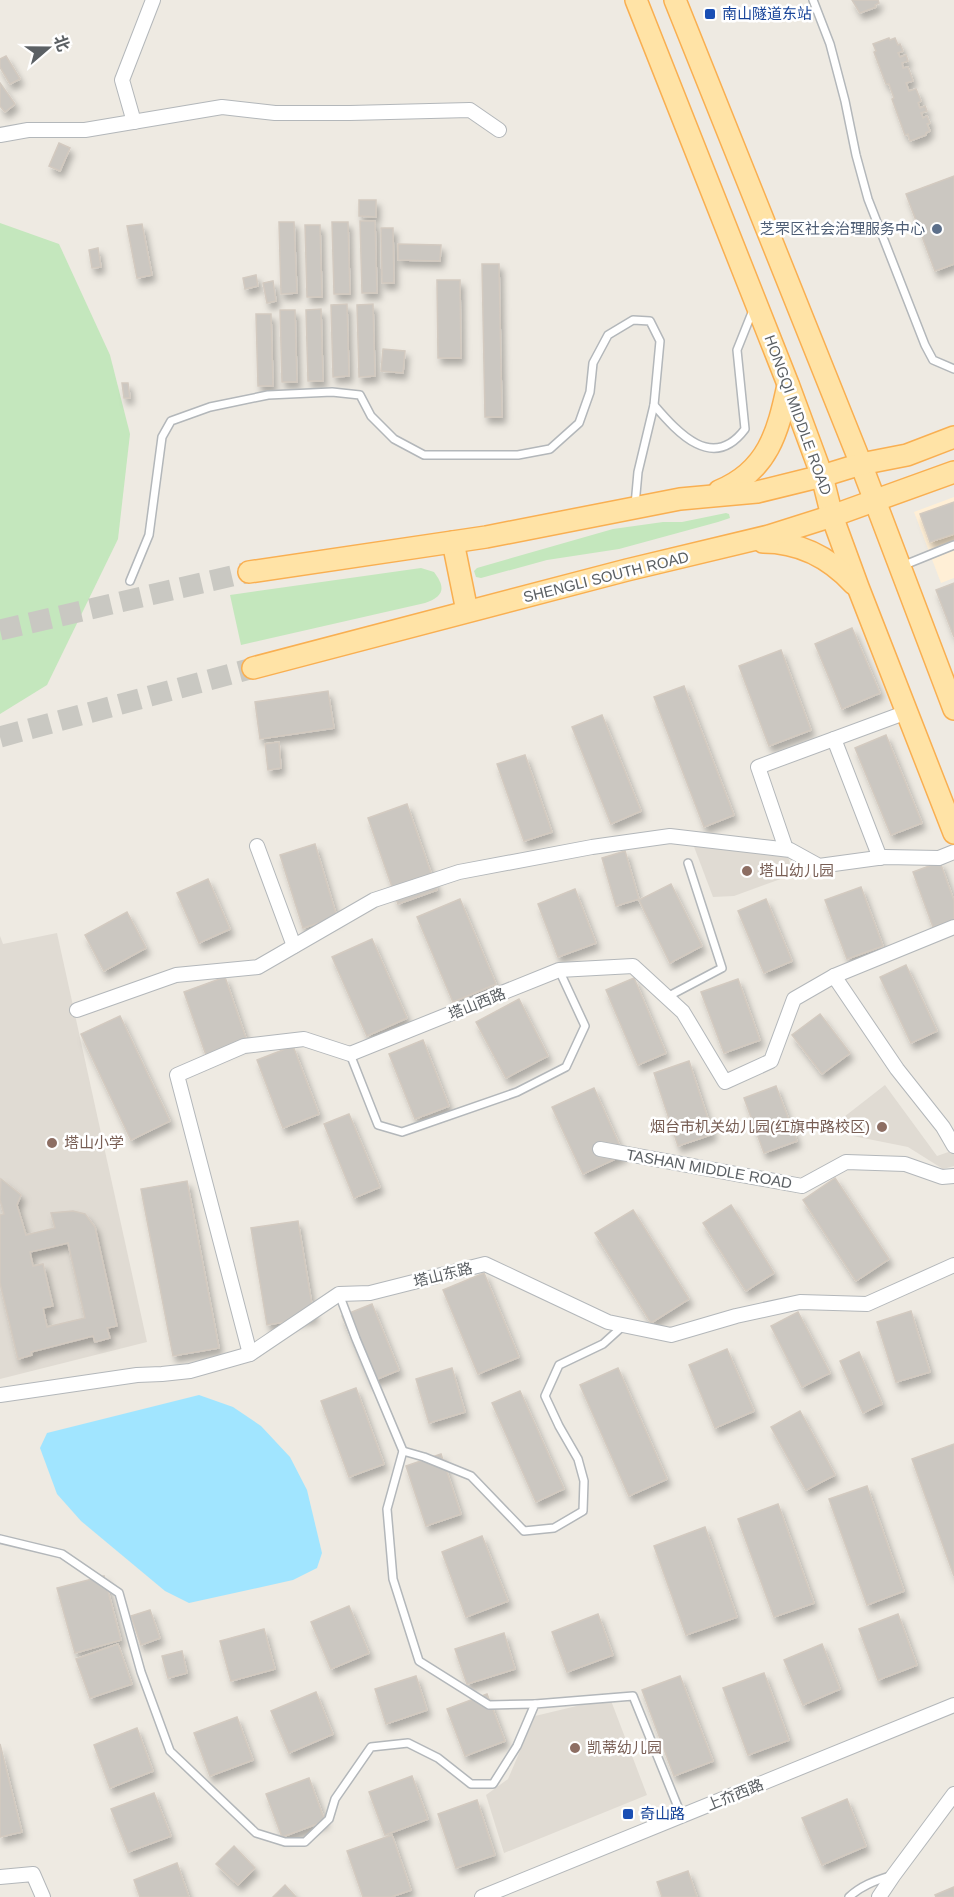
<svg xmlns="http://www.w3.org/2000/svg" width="954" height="1897" font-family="Helvetica,'Noto Sans SC',sans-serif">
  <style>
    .commercial { fill: #ffefd6 }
    .education { fill: #e0dbd3 }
    .green { fill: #c4e7bd }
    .water { fill: #a1e5ff }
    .building { fill: #cbc7c1; stroke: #d3cac0; stroke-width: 1.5; fill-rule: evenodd; filter: url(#shadow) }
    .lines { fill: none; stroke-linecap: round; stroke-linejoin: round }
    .primary-tunnel { stroke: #c9c8c2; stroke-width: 21; stroke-dasharray: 21 10; stroke-linecap: butt }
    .lane-casing { stroke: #b3b7ba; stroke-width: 10 }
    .street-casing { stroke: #b3b7ba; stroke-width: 16 }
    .primary-casing { stroke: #f9af51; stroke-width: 24 }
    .lane { stroke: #fff; stroke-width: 7 }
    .street { stroke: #fff; stroke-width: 14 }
    .primary { stroke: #ffe3a6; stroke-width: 21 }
    .transit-dot { fill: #1a4fb4; stroke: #fff; stroke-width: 2 }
    .service-dot { fill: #5c6f8a; stroke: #fff; stroke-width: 2 }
    .education-dot { fill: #8d6e63; stroke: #fff; stroke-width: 2 }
    .labels { text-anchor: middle; stroke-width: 5; stroke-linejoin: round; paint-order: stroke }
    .transit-label { font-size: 15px; fill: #164399; stroke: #fff; text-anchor: start }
    .service-label { font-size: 15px; fill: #4e5e75; stroke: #fff; text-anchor: end }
    .street-label { font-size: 15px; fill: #5b6064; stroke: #fff }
    .education-label { font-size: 15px; fill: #785e54; stroke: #fff; text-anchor: start }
  </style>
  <defs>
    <filter id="shadow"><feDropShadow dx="3.5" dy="6" stdDeviation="3" flood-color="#0004"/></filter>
  </defs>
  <rect width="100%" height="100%" fill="#eeeae2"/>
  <polygon class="commercial" points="954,497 954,578 941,583 914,512"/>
  <g class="education">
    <polygon points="693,844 787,853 791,867 789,876 734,896 713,897"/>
    <polygon points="57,933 147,1342 0,1379 0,936 3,944"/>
    <polygon points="885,1085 937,1156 954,1150 954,1166 943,1169 908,1147 853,1136 844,1117"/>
    <polygon points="610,1698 647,1795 504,1853 486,1795 508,1779 535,1716"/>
  </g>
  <g class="green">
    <polygon points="0,223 59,244 110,355 130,434 118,539 47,685 0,714"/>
    <polygon points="726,513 729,514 730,518 718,522 619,549 547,560 481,578 476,577 474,571 477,568 613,529 663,522 682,522"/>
    <path d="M421,568L434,572C446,588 444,596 425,603L241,645L230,595Z"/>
  </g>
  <polygon class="water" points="199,1395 233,1407 261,1426 290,1457 307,1490 322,1553 317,1568 293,1580 189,1603 165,1591 81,1521 57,1494 40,1448 47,1433"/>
  <g class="building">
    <polygon points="852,0 878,0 879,3 875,5 876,7 860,13"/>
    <polygon points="889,38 890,40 895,38 898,45 900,44 903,51 898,53 900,57 906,55 908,61 902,63 903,68 908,67 913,81 906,83 909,91 916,89 921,101 918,103 920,108 925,106 927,111 921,113 923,118 927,116 930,123 927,124 930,131 926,133 926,135 910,141 908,134 905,135 892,99 894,98 889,84 886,84 874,52 876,51 873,44"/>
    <polygon points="6,56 20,79 10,84 0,67 0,59"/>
    <polygon points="0,83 15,104 5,112 0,106"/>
    <polygon points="59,143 70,148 60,171 49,166"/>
    <polygon points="954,176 954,264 935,271 906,194"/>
    <polygon points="359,200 376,200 376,217 359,216"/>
    <polygon points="360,221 375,221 377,293 362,293"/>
    <polygon points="279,222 294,222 297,293 281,294"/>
    <polygon points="332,222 348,222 350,294 334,294"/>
    <polygon points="142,224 152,275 137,278 127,226"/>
    <polygon points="305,225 320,225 322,297 307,297"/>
    <polygon points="381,228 393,228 394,283 382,283"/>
    <polygon points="398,244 441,245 440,261 398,260"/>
    <polygon points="98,248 101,267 92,268 89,250"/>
    <polygon points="482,264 499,264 502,417 485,417"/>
    <polygon points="256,275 258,286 245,289 243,278"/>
    <polygon points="437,280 460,280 461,358 438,358"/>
    <polygon points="273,281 276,301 267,303 263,283"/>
    <polygon points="347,304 349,376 333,377 331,305"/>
    <polygon points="373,304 375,376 359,377 357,305"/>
    <polygon points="321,309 323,381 308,381 306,310"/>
    <polygon points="280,310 295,310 297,382 282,382"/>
    <polygon points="256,314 271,314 273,386 258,386"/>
    <polygon points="383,349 405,351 403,373 381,371"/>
    <polygon points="122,383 128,383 130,398 124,398"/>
    <polygon points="954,502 954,534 930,542 920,514"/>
    <polygon points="954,583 954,637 936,590"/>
    <polygon points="852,628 880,693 842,709 815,644"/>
    <polygon points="781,650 811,730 769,746 739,666"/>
    <polygon points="684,686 734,815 704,827 654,697"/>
    <polygon points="328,691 334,728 260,739 255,702"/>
    <polygon points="602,715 641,811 611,824 572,727"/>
    <polygon points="886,735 922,823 891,835 855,748"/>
    <polygon points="279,742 281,768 268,770 265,744"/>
    <polygon points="525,755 552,832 524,841 497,764"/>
    <polygon points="407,804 437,890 398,904 368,818"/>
    <polygon points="315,844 337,917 303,928 280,855"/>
    <polygon points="625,851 639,899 616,906 602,858"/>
    <polygon points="940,862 954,901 954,919 933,927 913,872"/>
    <polygon points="208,879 230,929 199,943 177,893"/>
    <polygon points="671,884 702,946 670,963 639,900"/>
    <polygon points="861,887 883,946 847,959 825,900"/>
    <polygon points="575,889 596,943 558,957 538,904"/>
    <polygon points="460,899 496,984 453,1002 417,917"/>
    <polygon points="766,899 792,961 764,973 738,911"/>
    <polygon points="127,912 146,948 104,971 85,935"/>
    <polygon points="372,939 407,1018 367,1036 332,957"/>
    <polygon points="906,965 937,1031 911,1043 880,977"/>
    <polygon points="225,977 247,1041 206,1055 184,992"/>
    <polygon points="634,978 666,1053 638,1065 606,990"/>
    <polygon points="738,979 760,1040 724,1053 701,992"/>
    <polygon points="519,999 548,1056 506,1078 476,1022"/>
    <polygon points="820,1014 850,1053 822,1074 792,1035"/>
    <polygon points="120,1016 170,1121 131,1140 81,1034"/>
    <polygon points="423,1040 449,1106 415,1119 389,1054"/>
    <polygon points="293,1046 319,1114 283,1128 257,1060"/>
    <polygon points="689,1061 713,1134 678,1146 654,1073"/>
    <polygon points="776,1086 797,1141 764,1153 744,1098"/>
    <polygon points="594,1088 624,1155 583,1174 552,1107"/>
    <polygon points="349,1114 380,1187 354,1198 324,1124"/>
    <polygon points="835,1178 889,1259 856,1281 803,1200"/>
    <path d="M1,1179L21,1195L17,1205L26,1235L55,1228L51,1213L73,1211L85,1214L95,1227L117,1326L107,1328L110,1338L95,1342L93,1336L31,1352L32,1355L18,1359L0,1283V1215L4,1214L0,1200ZM68,1243L85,1318L47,1327L43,1308L53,1306L43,1264L33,1266L30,1252Z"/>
    <polygon points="187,1181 219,1348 173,1356 141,1189"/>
    <polygon points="731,1205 774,1273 746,1291 703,1223"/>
    <polygon points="633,1210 689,1299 651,1323 595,1233"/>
    <polygon points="298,1221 314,1317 267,1325 251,1228"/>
    <polygon points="484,1273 519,1357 478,1374 443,1290"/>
    <polygon points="372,1304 399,1370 370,1382 342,1316"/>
    <polygon points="911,1311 930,1372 896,1382 877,1322"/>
    <polygon points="798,1312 830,1373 802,1387 771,1326"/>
    <polygon points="727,1349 754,1411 715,1428 689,1365"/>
    <polygon points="859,1352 882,1404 863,1413 840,1361"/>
    <polygon points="452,1368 465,1412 429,1423 416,1379"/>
    <polygon points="618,1368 667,1479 629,1496 580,1385"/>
    <polygon points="356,1388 384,1464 349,1477 321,1401"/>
    <polygon points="520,1391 564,1489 536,1502 492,1403"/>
    <polygon points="800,1411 835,1475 806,1490 771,1427"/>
    <polygon points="954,1444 954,1576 912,1459"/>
    <polygon points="441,1454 461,1514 426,1526 406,1466"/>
    <polygon points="867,1486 904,1591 867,1605 829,1499"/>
    <polygon points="778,1504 814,1603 774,1617 738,1519"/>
    <polygon points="705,1527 737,1617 686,1635 654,1546"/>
    <polygon points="482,1536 508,1601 466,1617 442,1552"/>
    <polygon points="104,1576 121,1640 75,1653 57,1588"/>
    <polygon points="349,1606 369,1653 331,1669 311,1622"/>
    <polygon points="150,1610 160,1638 141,1645 131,1616"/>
    <polygon points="598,1614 613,1655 567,1672 552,1632"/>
    <polygon points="898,1614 917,1665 878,1680 859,1629"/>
    <polygon points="264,1629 275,1669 231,1681 220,1641"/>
    <polygon points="504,1633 515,1669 467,1684 455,1649"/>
    <polygon points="118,1644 132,1684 90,1698 76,1659"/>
    <polygon points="822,1644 840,1689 803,1705 784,1660"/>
    <polygon points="182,1651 187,1673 168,1678 162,1656"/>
    <polygon points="764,1673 789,1740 748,1755 723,1688"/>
    <polygon points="416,1676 427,1710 386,1724 375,1689"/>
    <polygon points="680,1676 713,1761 674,1776 642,1690"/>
    <polygon points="316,1692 333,1734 289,1753 271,1711"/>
    <polygon points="487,1694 505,1741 465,1756 447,1709"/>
    <polygon points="237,1717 253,1760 210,1776 194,1733"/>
    <polygon points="137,1728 153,1771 110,1788 94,1745"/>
    <polygon points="0,1744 22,1832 0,1837"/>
    <polygon points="412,1776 428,1819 385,1835 369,1792"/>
    <polygon points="309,1778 325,1821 282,1837 266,1794"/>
    <polygon points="154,1793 171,1836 128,1852 111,1809"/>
    <polygon points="847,1799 866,1846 822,1865 802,1818"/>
    <polygon points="477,1800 495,1855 456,1868 438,1814"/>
    <polygon points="392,1835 411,1890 391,1897 363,1897 347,1851"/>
    <polygon points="234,1846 255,1868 238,1885 216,1864"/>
    <polygon points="177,1863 189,1897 140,1897 134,1880"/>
    <polygon points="688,1871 697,1897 662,1897 657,1882"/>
    <polygon points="285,1885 296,1897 273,1897"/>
    <polygon points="954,1887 954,1897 936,1897 935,1895"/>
  </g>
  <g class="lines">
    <g class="primary-tunnel">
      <polyline points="0,630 249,572"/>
      <polyline points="0,737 253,668"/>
    </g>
    <g class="lane-casing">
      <g id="lane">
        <polyline points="813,0 830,44 845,101 856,155 868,199 925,345 933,360 954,369"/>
        <polyline points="635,505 638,472 654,405"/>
        <polyline points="902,566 954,545"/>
        <path d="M130,581L149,535L162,437L171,421L210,407L268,395L332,392L360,395L371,416L394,439L424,455H518L550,449L579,423L590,392L593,363L608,335L633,320L650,321L660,341L654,405C678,433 713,472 745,429L737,350L753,310"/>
        <polyline points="667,997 722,968 688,863"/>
        <polyline points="350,1054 378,1125 402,1132 517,1092 566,1067 585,1026 559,970"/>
        <polyline points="339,1294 356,1339 403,1451 387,1509 393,1579 419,1661 489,1705 535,1704"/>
        <polyline points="403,1451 424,1457 471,1476 524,1531 554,1528 583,1511 584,1481 578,1459 559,1426 545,1396 559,1365 603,1344 624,1325"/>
        <polyline points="0,1539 62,1554 119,1593 141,1672 170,1751 256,1833 285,1842 305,1842 329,1819 335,1799 371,1747 408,1743 438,1758 471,1784 493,1784 517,1746 535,1704 633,1696 682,1817"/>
        <path d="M849,1897C861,1886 874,1881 890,1876"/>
      </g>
    </g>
    <g class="street-casing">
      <g id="street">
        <polyline points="134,122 122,80 153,0"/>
        <polyline points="0,135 28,130 85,130 222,107 275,113 350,113 470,110 499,130"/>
        <polyline points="834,739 880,858"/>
        <polyline points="257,846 294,946"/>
        <polyline points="786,849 758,767 907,712"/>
        <polyline points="834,976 897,1069 943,1127 954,1146"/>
        <polyline points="77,1010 176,975 258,967 374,900 459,872 592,847 670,836 790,850 819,866 885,857 939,858 954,852"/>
        <polyline points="600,1149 802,1186 846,1162 905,1164 942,1177 954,1176"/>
        <polyline points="250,1354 177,1075 244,1046 304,1039 350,1054 559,970 633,966 683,1012 725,1082 771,1061 794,999 834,976 954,927"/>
        <polyline points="0,1395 137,1375 162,1374 190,1371 250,1354 339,1294 370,1293 485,1264 608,1322 671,1335 736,1316 800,1302 867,1304 954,1265"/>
        <polyline points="0,1877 33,1874 43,1897"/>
        <polyline points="482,1897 954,1705"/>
        <polyline points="879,1897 893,1876 954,1794"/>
      </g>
    </g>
    <g class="primary-casing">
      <g id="primary">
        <polyline points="636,0 788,384 822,476 832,516 858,587 954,833"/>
        <polyline points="675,0 861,464 954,709"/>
        <path d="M719,491C768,471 778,432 788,385"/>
        <polyline points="453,542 467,611"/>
        <path d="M763,542C800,542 829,557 854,584"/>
        <polyline points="249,572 486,537 680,499 757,492 822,476 861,464 907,455 954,437"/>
        <polyline points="253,668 627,570 769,536 832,516 954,472"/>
      </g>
    </g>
    <use href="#lane" class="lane"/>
    <use href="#street" class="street"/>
    <use href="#primary" class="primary"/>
  </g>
  <g class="transit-dot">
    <rect x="704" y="8" width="12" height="12" rx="3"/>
    <rect x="622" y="1808" width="12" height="12" rx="3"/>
  </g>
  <circle class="service-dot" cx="937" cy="229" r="6"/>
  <g class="education-dot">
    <circle cx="747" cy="871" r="6"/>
    <circle cx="882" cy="1127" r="6"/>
    <circle cx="52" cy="1143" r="6"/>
    <circle cx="575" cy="1748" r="6"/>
  </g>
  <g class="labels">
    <g class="transit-label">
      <text x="722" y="19">南山隧道东站</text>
      <text x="640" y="1819">奇山路</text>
    </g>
    <g class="service-label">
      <text x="925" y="234">芝罘区社会治理服务中心</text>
    </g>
    <g class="street-label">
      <text transform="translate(798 415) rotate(70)" y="5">HONGQI MIDDLE ROAD</text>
      <text transform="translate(606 577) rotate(-14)" y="5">SHENGLI SOUTH ROAD</text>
      <text transform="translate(477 1004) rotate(-22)" y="5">塔山西路</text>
      <text transform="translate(709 1169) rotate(10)" y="5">TASHAN MIDDLE ROAD</text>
      <text transform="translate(443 1275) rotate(-14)" y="5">塔山东路</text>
      <text transform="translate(735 1795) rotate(-22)" y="5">上夼西路</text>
    </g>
    <g class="education-label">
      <text x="759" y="876">塔山幼儿园</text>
      <text x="870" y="1132" text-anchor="end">烟台市机关幼儿园(红旗中路校区)</text>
      <text x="64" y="1148">塔山小学</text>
      <text x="587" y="1753">凯蒂幼儿园</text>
    </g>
  </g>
  <g transform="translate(48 48) rotate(70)" stroke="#ffffff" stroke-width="4.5" paint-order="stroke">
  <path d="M0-4.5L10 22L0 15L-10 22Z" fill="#5b6064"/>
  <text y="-9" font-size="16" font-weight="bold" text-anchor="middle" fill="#5b6064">北</text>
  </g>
</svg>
